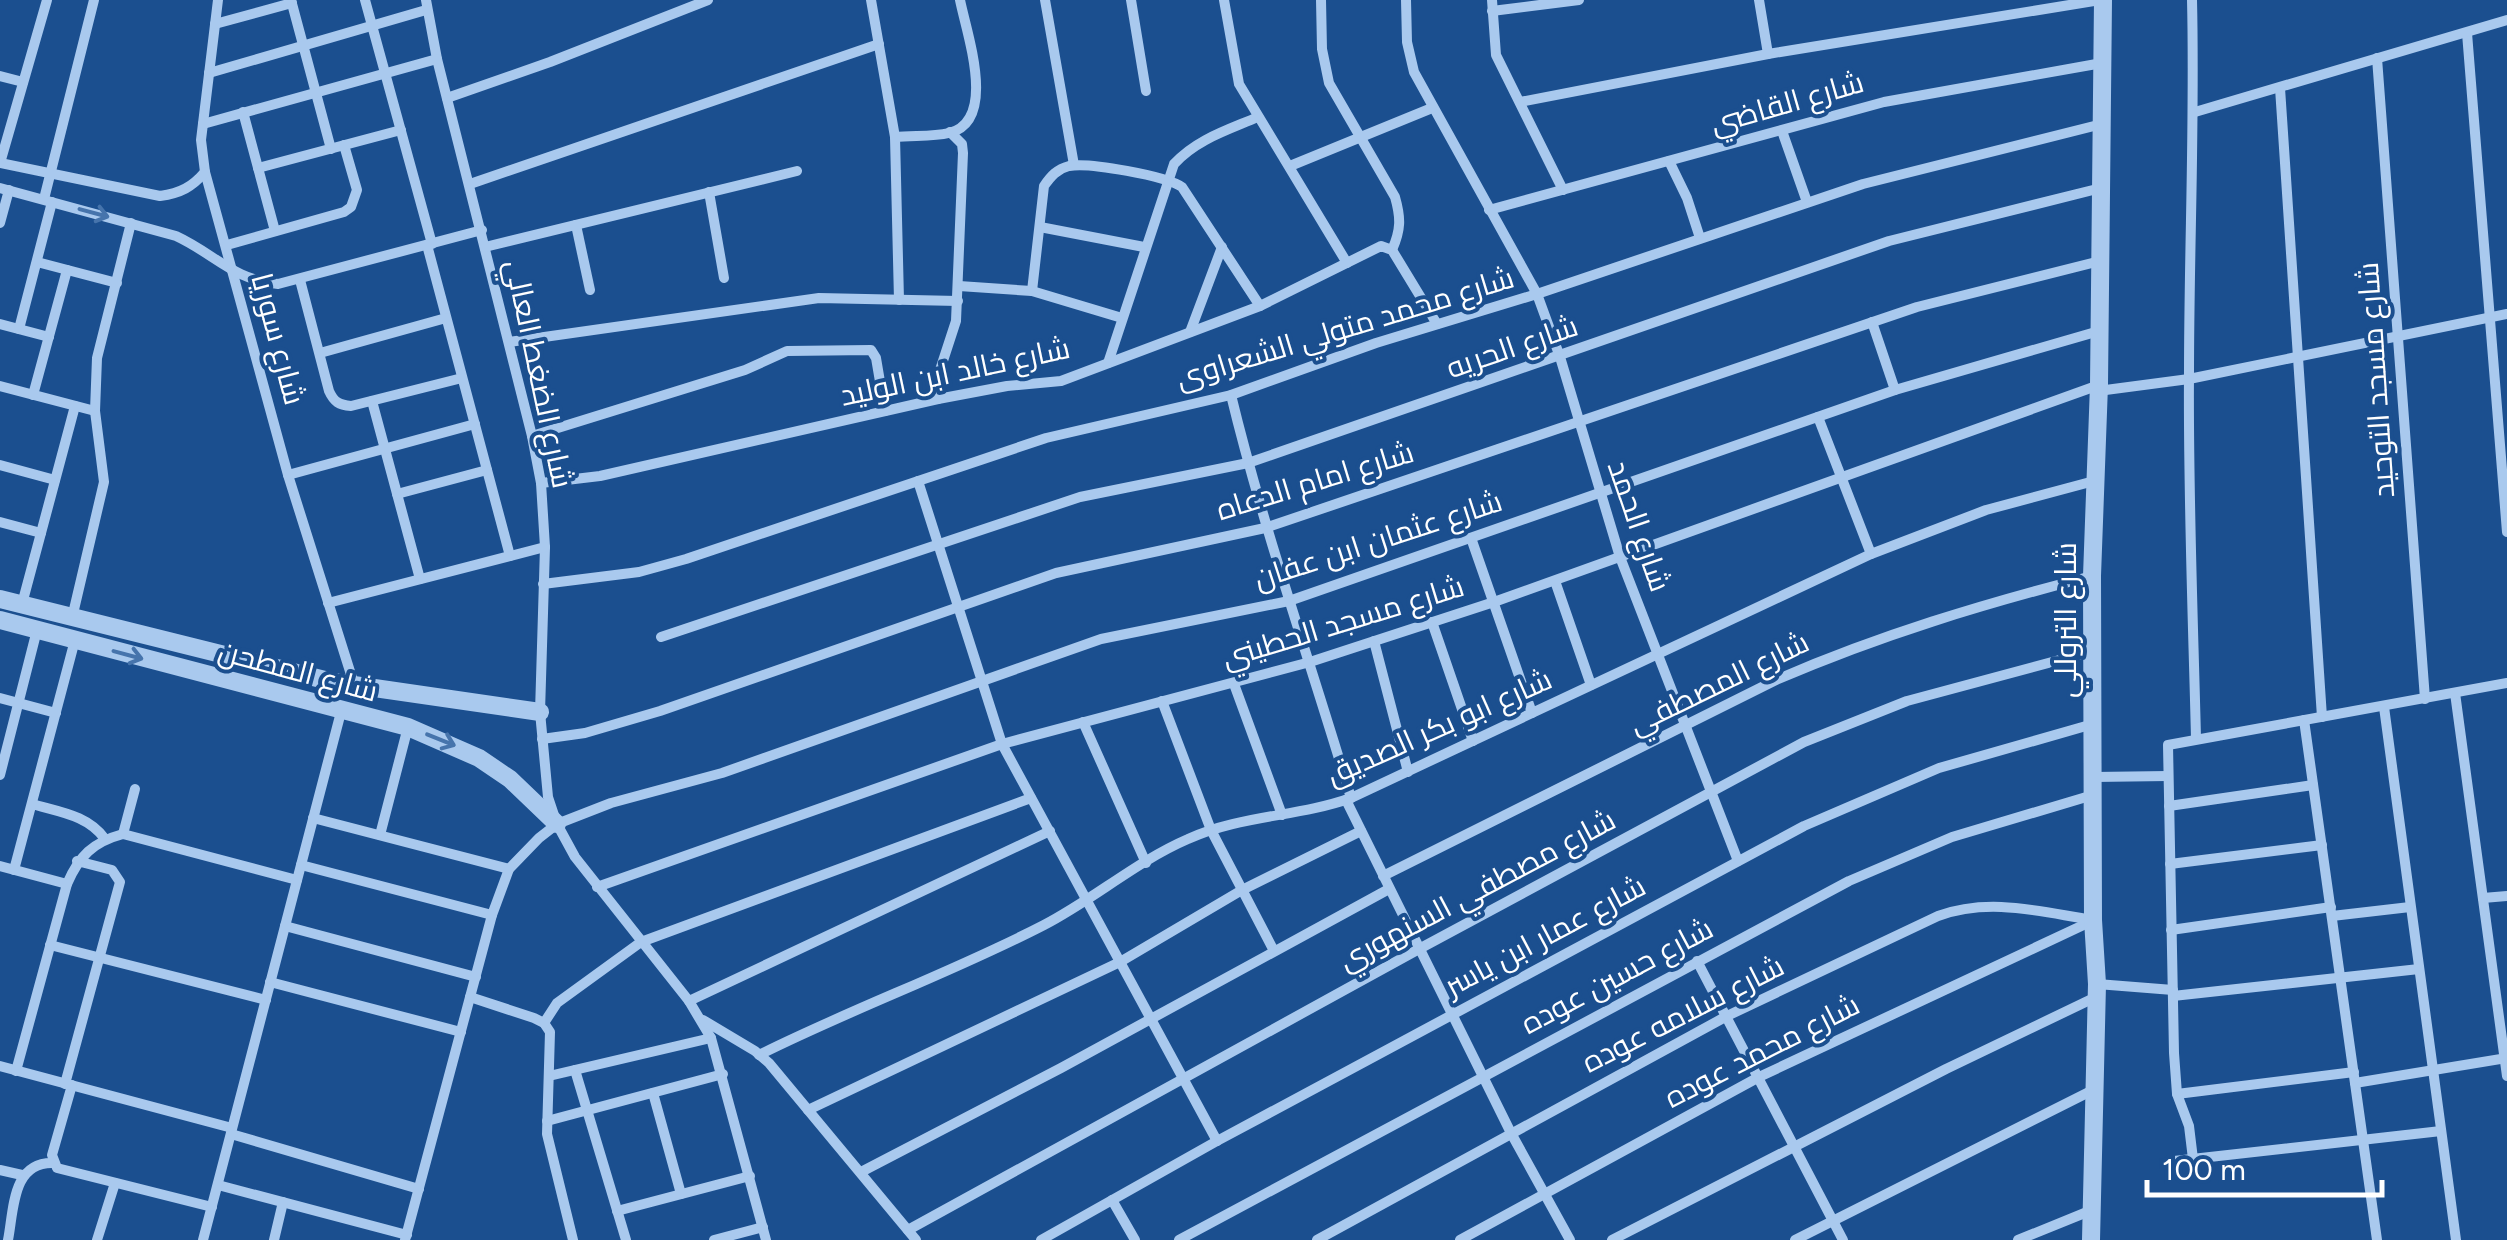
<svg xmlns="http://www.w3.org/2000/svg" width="2507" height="1240" font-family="Figtree,Cairo,sans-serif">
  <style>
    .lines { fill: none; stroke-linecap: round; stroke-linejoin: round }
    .minor { stroke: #a9c9ee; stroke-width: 10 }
    .tertiary { stroke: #a9c9ee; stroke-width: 18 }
    .oneway { stroke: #4674ac }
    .labels { text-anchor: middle; stroke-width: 8; stroke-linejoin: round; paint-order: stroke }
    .street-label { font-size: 30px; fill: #fff; stroke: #1b4f8f }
  </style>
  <rect width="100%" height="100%" fill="#1b4f8f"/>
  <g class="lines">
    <g class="minor">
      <polyline points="218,0 201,140 205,172 288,475 354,684"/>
      <polyline points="291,0 331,149"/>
      <polyline points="365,0 432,244"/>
      <polyline points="426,0 437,59 532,436 541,483 545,547 540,712 548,797 557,824 575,857 689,1001 711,1038 766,1240"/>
      <polyline points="871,0 895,137 899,300"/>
      <polyline points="1045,0 1074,165"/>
      <polyline points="1131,0 1146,91"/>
      <polyline points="1224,0 1239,84 1347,263"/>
      <path d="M1321,0L1322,49L1329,83L1395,197C1401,218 1401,230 1392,250"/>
      <polyline points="1406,0 1407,42 1414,72 1537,294 1560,357 1620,557 1738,861"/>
      <polyline points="1492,0 1496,55 1563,190"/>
      <polyline points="1759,0 1768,54"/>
      <path d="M2192,0C2195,124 2189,248 2189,373C2188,495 2193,617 2196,738"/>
      <polyline points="1492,11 1579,0"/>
      <polyline points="215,24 292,3"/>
      <polyline points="2467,33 2507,532"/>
      <polyline points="2377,58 2425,699"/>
      <polyline points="209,73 426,10"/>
      <polyline points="0,76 23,82"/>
      <polyline points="2280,88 2322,717"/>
      <polyline points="447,98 550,62 708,0"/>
      <polyline points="1520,102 1768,54 2100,0"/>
      <polyline points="243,112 275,231"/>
      <polyline points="2195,112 2507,20"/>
      <polyline points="203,124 437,59"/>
      <polyline points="1782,131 1807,202"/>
      <path d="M895,137C912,135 932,137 949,133C998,121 967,35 960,0"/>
      <polyline points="1669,161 1687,198 1700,238"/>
      <path d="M0,163L160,196C181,193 192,187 205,172"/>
      <polyline points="0,163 47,0"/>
      <polyline points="1290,166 1432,108"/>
      <polyline points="258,168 401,130"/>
      <polyline points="470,184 879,44"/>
      <path d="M0,188L176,236C215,254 233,280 278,284L482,230"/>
      <polyline points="709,192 724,278"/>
      <polyline points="44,199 94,0"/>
      <polyline points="1489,210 1884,102 2102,63"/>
      <polyline points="0,223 9,190"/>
      <polyline points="576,225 590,290"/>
      <polyline points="1040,227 1144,247"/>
      <polyline points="227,245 344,212 351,207 357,190 344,145"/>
      <polyline points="427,245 510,556"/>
      <polyline points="485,247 797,171"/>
      <polyline points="37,262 117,283"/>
      <path d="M300,280L329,391C334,402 339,405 351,406L462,378"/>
      <polyline points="959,286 1032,291 1122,318"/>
      <path d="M1032,291L1044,186C1051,176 1057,169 1069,166C1089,162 1166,176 1182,187L1260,306"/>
      <polyline points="1872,322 1895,390"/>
      <polyline points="0,324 49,337"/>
      <polyline points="19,329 52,202"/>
      <polyline points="1190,332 1222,247"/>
      <polyline points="509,342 819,298 958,301"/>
      <polyline points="320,353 446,318"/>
      <path d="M1108,363L1174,164C1197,139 1228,130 1258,117"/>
      <polyline points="0,386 95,411"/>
      <polyline points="2098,391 2189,379 2507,314"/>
      <polyline points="33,395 67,270"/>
      <path d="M1231,395C1264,531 1311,664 1351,798"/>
      <polyline points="938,399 939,373 956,321 963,153 962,144 950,132"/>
      <polyline points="372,401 420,579"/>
      <polyline points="1818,417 1871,554"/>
      <polyline points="532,436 745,370 787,351 871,350 876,358 885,411"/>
      <polyline points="0,465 55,480"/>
      <polyline points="288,475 475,424"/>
      <polyline points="918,481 1002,744 1217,1141"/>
      <polyline points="541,483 600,476 938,399 1007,386 1061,381 1260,306 1381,246 1392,250 1437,324"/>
      <polyline points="397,494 487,470"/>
      <polyline points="0,522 41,533"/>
      <polyline points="1471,538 1532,713"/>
      <polyline points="1555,581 1591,685"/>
      <polyline points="543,584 639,572 686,559 1046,438 1231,395 1376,343 1537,294 1863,184 2102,124"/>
      <polyline points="328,603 545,547"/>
      <polyline points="22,604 75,406"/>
      <polyline points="72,618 104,482 95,411 97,358 131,223"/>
      <polyline points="1432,622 1473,741"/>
      <polyline points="661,637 1080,497 1248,463 1889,241 2101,188"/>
      <polyline points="1374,641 1408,772"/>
      <polyline points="1234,684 1282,815"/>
      <polyline points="2455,693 2507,1076"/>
      <polyline points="0,698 56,713"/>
      <polyline points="1162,701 1211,830 1274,951"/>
      <polyline points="2384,707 2456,1240"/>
      <polyline points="2304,720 2377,1240"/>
      <polyline points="1083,722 1146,863"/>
      <polyline points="542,739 585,733 660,711 1056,573 1265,528 1917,307 2100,261"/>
      <polyline points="0,775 37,630"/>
      <polyline points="2094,777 2168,776"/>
      <polyline points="1346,800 1511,1133 1570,1240"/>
      <path d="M32,804C59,812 88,815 105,839"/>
      <polyline points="2169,806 2313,785"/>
      <polyline points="313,818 509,869"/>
      <polyline points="123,834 135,789"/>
      <polyline points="380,835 408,727"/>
      <polyline points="2170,864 2322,845"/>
      <polyline points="301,865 492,915"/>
      <polyline points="0,866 67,884"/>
      <polyline points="14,870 75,640"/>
      <path d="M1383,876L1776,680C1880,635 1983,604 2092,576"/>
      <polyline points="597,887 1002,744 1310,662 1494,602 2099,385"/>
      <polyline points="2483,898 2507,896"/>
      <polyline points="2332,916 2410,907"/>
      <polyline points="285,926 476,977"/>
      <polyline points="2171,930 2331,907"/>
      <polyline points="50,945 266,1000"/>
      <polyline points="1697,961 1843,1240"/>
      <polyline points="270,982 461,1032"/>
      <polyline points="2097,984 2173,990"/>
      <polyline points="2173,996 2419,969"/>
      <polyline points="470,997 534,1018 544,1023 550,1032 547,1134 573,1240"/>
      <polyline points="689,1001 1050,831"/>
      <polyline points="703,1020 755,1051 769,1063 916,1240"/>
      <polyline points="544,1023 557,1003 641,942 1031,798"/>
      <path d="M759,1055C853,1008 951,973 1044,925C1094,899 1137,861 1188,839C1240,815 1298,817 1351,798L1871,554L1986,510L2094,481"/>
      <polyline points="0,1066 232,1128"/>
      <polyline points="575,1070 626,1240"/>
      <path d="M16,1071L67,884C79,856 93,842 123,834L297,880"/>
      <polyline points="549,1076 711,1038"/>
      <polyline points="2355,1083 2507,1058"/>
      <polyline points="65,1084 120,882 112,870 77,861"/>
      <polyline points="72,1085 52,1155 57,1168 212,1207"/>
      <polyline points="653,1093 681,1194"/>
      <polyline points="2177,1094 2354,1072"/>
      <polyline points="808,1110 1120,962 1242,890 1361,831"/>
      <polyline points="547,1121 723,1074"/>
      <polyline points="231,1134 419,1189"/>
      <polyline points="2193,1159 2189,1126 2177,1094 2174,1053 2168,745 2507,683"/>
      <polyline points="2174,1161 2441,1131"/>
      <polyline points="0,1170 22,1175"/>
      <polyline points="861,1172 1061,1068 1389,889"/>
      <polyline points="218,1185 407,1235"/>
      <polyline points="1112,1200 1135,1240"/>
      <polyline points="617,1211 750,1176"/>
      <polyline points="908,1230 1419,949 1804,742 1907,701 2093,651"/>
      <path d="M8,1240C14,1209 12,1162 53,1163"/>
      <polyline points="97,1240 115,1183"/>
      <polyline points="203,1240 341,712"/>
      <polyline points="274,1240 283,1202"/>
      <polyline points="405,1240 492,915 509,869 539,838 557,824 611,803 722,773 1101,639 1289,601 1895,390 2099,331"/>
      <polyline points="714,1240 763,1227"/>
      <polyline points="1041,1240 1217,1141 1804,826 1939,768 2093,724"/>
      <polyline points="1179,1240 1849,881 1952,837 2093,795"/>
      <path d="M1317,1240L1727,1016L1938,916C1990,897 2040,912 2093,920"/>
      <polyline points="1460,1240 1759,1077 2092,921"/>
      <polyline points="1612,1240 1946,1069 2096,997"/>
      <polyline points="1795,1240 2095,1089"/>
      <polyline points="2018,1240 2092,1210"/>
    </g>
    <g class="tertiary">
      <polyline points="0,599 333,682 540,712"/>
      <polyline points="0,620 408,727 479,758 510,779 557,824"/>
      <polyline points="2091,1240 2097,984 2093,920 2092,576 2099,385 2103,0"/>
    </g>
  </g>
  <defs><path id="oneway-shaft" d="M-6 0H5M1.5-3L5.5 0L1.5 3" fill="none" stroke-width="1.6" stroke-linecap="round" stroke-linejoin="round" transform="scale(2.5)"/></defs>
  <g class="oneway">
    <use href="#oneway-shaft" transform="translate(94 213) rotate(15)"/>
    <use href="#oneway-shaft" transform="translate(128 655) rotate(15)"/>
    <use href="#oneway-shaft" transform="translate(441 740) rotate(22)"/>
  </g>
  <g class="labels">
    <g class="street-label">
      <text transform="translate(1787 103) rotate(-16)" y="10">شارع القاضي</text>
      <text transform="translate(1345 328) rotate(-17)" y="10">شارع محمد متولي الشعراوى</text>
      <text transform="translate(278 339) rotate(75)" y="10">شارع سوريا</text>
      <text transform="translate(1512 347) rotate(-19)" y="10">شارع الحريه</text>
      <text transform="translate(955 372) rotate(-12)" y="10">شارع خالد ابن الوليد</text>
      <text transform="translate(539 374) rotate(78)" y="10">شارع الضغط العالي</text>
      <text transform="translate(2376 380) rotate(-94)" y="10">شارع مسجد التوحيد</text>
      <text transform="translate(1315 481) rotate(-17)" y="10">شارع امام الدعاه</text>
      <text transform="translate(1639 526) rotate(71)" y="10">شارع الحمد</text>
      <text transform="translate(1378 540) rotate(-18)" y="10">شارع عثمان ابن عفان</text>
      <text transform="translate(2066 620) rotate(-90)" y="10">شارع التروللي</text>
      <text transform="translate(1343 622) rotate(-17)" y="10">شارع مسجد الحطيني</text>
      <text transform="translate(298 671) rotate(15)" y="10">شارع المطحن</text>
      <text transform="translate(1719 683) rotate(-26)" y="10">شارع المصطفي</text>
      <text transform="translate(1439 727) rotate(-24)" y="10">شارع ابو بكر الصديق</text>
      <text transform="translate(1477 890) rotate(-28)" y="10">شارع مصطفي السنهوري</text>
      <text transform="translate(1545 936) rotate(-28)" y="10">شارع عمار ابن ياسر</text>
      <text transform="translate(1617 976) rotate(-28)" y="10">شارع حسين عوده</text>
      <text transform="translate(1683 1014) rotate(-27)" y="10">شارع سلامه عوده</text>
      <text transform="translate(1762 1051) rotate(-27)" y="10">شارع محمد عوده</text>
    </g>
  </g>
  <path d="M2147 1180v15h235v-15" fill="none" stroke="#ffffff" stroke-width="5"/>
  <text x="2162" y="1180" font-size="30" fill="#ffffff" stroke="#1b4f8f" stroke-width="8" paint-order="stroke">100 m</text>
</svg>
